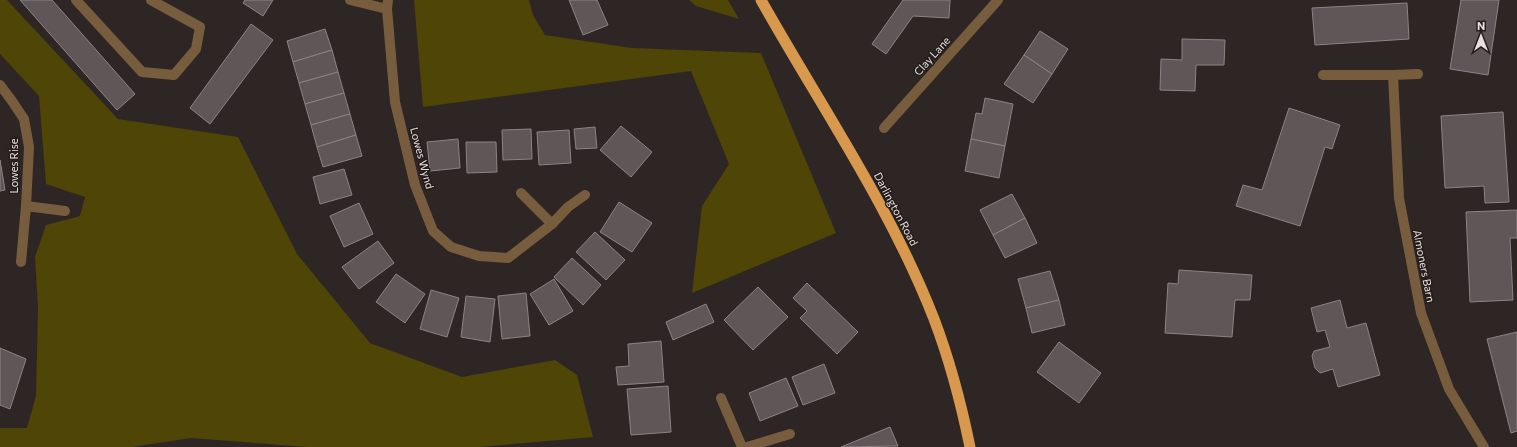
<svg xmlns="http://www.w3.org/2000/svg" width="1517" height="447" font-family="Commissioner,sans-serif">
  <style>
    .green { fill: #4e4506 }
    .building { fill: #5f5658; stroke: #8d8385 }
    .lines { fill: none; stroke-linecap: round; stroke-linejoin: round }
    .service { stroke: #785c3e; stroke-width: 10 }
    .minor { stroke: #785c3e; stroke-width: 10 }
    .trunk { stroke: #d8994e; stroke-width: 11 }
    .labels { text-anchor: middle; stroke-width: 3; stroke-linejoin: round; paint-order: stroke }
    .street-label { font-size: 11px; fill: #e5e0de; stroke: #241c1a }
  </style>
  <rect width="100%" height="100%" fill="#2d2624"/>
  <g class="green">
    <polygon points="0,0 7,0 118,119 238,137 297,254 370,343 462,377 555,360 577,375 593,437 480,447 306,447 191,438 132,447 0,447 0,428 27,428 36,396 38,307 35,257 46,225 80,216 85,197 46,184 39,96 0,54"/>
    <polygon points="414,0 529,0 533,15 545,35 632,48 761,53 836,233 692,293 702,206 729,164 691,71 423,107"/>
    <polygon points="689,0 728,0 739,19 696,6"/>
  </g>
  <g class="building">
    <polygon points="20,0 52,0 135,94 117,110"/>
    <polygon points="245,0 273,0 263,16 243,3"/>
    <polygon points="569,0 597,0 608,25 583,35"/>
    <polygon points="903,0 950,0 949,18 913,16 886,54 872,44"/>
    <polygon points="1461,0 1499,0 1488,75 1450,69"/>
    <polygon points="1407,3 1409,39 1315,45 1312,8"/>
    <polygon points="251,24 273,40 210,124 190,108"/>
    <polygon points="325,29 332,50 293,62 287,41"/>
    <polygon points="1040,31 1068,49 1052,74 1024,55"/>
    <polygon points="1182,39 1225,40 1224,65 1196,65 1195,91 1160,90 1161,59 1182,60"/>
    <polygon points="332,50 338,72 299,83 293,62"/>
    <polygon points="1024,55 1052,74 1033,103 1004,84"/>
    <polygon points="338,72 344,93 305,104 299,83"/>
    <polygon points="344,93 350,114 311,125 305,104"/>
    <polygon points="985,98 1013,104 1005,146 971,139 976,113 982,114"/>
    <polygon points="1289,108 1340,125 1332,149 1325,147 1300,226 1236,206 1243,185 1262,190"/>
    <polygon points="1503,112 1509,202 1485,203 1484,186 1445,188 1441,116"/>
    <polygon points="350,114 356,135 317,147 311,125"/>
    <polygon points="621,126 652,152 631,177 600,150"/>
    <polygon points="595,127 597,148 576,149 574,129"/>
    <polygon points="531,129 532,159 503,160 502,130"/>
    <polygon points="569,130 571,163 539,165 537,132"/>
    <polygon points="356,135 362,156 323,167 317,147"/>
    <polygon points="458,139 460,168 430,171 427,142"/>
    <polygon points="971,139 1005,146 999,178 965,171"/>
    <polygon points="466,142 496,142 497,172 467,173"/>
    <polygon points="0,160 5,190 0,191"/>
    <polygon points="344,169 352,195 320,204 313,177"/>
    <polygon points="1012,194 1025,218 993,235 980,210"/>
    <polygon points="619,202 652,223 632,252 600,232"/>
    <polygon points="359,203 373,234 344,247 330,216"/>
    <polygon points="1517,210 1517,238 1510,238 1513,300 1470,302 1466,212"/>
    <polygon points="1025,218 1037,243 1005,258 993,235"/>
    <polygon points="595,232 625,260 606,280 576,252"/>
    <polygon points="378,241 394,263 359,289 342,267"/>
    <polygon points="572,258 601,285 583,305 554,277"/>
    <polygon points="1179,270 1252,275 1250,300 1235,300 1232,337 1165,333 1168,283 1178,284"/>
    <polygon points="1050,271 1059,300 1026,308 1018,279"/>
    <polygon points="396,274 425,294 405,323 376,302"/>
    <polygon points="554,279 573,311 549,325 530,294"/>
    <polygon points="807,283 858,332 837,354 800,318 807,311 793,298"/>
    <polygon points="758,287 788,317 753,350 724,320"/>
    <polygon points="431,290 459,298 447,337 420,329"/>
    <polygon points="526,293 530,336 502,339 498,296"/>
    <polygon points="466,296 495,299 490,342 461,337"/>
    <polygon points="1059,300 1065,325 1032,333 1026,308"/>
    <polygon points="1340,300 1347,328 1366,323 1380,375 1338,387 1333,369 1320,373 1315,368 1312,356 1314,351 1330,347 1325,330 1317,332 1311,308"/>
    <polygon points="706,304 714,322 673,340 666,322"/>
    <polygon points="1517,332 1517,431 1511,433 1487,339"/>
    <polygon points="661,341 664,382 618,385 616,367 629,366 628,344"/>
    <polygon points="1059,342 1101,373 1079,403 1037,372"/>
    <polygon points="0,348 26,359 10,409 0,405"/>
    <polygon points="824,364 835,393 803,405 792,377"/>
    <polygon points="786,378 798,406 760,421 749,393"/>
    <polygon points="668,386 671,432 631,435 627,389"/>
    <polygon points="890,427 898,446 841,447"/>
  </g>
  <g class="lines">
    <polyline class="service" points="76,0 142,72 174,75 196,49 200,27 151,0"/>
    <g class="minor">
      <polyline points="350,0 387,9"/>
      <polyline points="388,0 387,9 395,102 415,185 433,231 451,247 479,256 508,258 552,224 568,207 585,195"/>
      <polyline points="1323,75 1393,75 1399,198 1421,313 1449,389 1484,447"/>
      <polyline points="1393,75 1418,74"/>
      <polyline points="0,85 12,101 24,119 29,147 26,206 21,262"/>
      <polyline points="884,128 998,0"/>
      <polyline points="521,193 552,224"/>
      <polyline points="26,206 65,211"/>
      <polyline points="721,398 742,447"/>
      <polyline points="747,447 790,434"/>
    </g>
    <path class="trunk" d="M761,0C820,105 890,206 934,319C950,361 961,403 970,447"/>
  </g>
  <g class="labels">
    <g class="street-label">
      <text transform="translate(932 56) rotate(-48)" y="4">Clay Lane</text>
      <text transform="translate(422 158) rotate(75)" y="4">Lowes Wynd</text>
      <text transform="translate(14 166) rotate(-90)" y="4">Lowes Rise</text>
      <text transform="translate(896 209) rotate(62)" y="4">Darlington Road</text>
      <text transform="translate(1424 266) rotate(79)" y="4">Almoners Barn</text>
    </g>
  </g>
  <g transform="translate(1481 36)" stroke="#241c1a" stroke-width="3" paint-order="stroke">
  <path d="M0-3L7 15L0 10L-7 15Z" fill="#e5e0de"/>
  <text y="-6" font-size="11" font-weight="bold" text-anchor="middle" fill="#e5e0de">N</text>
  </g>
</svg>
